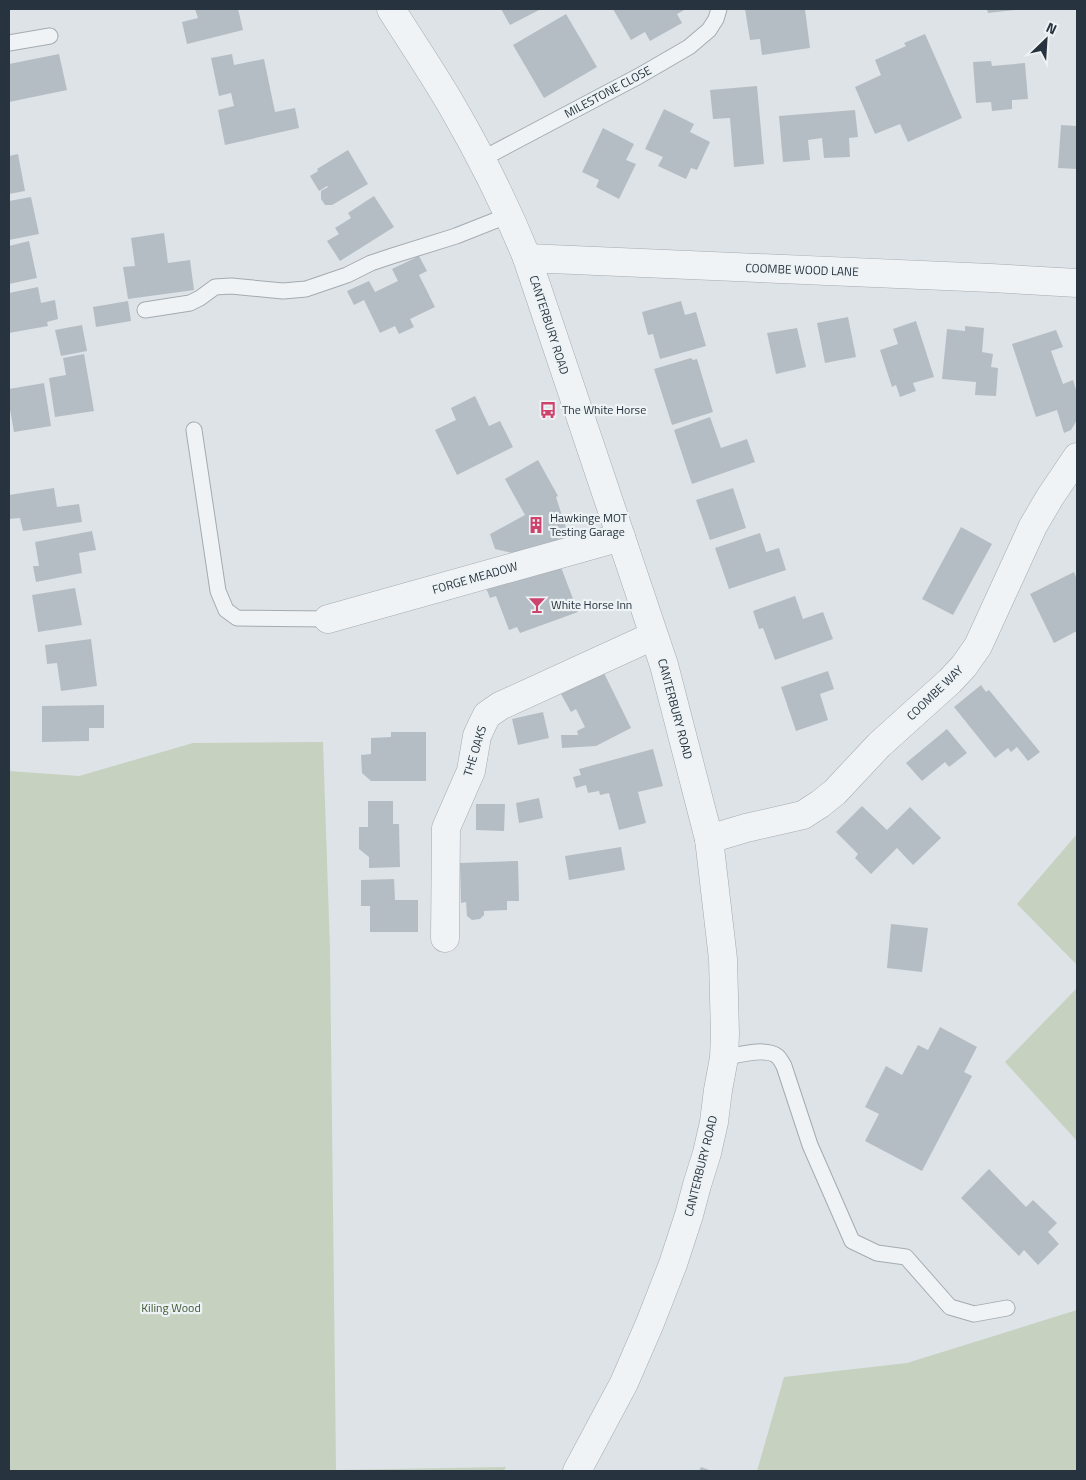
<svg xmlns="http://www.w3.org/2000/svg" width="1086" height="1480" font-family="'Titillium Web',sans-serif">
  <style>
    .green { fill: #c6d1bf }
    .building { fill: #b5bdc4 }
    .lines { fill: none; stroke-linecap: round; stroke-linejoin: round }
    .service-casing { stroke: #a3abb1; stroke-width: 17 }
    .minor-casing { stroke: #a3abb1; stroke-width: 29 }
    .tertiary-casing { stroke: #a3abb1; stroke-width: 29 }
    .service { stroke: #f0f3f6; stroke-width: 15 }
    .minor { stroke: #f0f3f6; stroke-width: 28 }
    .tertiary { stroke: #f0f3f6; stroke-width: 28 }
    .labels { text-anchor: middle; stroke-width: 4.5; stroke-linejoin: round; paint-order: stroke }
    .street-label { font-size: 12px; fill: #27333e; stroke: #edf2f5 }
    .poi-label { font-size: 12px; fill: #27333e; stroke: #edf2f5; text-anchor: start }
    .park-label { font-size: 12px; fill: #415a35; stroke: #edf2f5 }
  </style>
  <rect width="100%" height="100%" fill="#dee3e7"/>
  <g class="green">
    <polygon points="323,742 330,950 336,1470 506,1467 504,1471 9,1471 9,771 79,776 193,743"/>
    <polygon points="1077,834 1077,965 1017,904"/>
    <polygon points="1077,988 1077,1141 1005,1062"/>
    <polygon points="1077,1310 1077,1471 757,1471 784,1377 907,1363"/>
  </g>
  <g class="building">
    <polygon points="195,9 238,9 243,30 187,44 182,22 198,18"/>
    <polygon points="501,9 541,9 510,25"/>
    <polygon points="613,9 686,9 677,14 682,23 650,41 645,32 631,40"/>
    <polygon points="745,9 805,9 810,48 762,55 760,39 750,40"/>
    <polygon points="987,9 1015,9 1015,10 988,13"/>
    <polygon points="566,14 597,67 544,98 513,45"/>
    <polygon points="925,34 962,118 908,142 900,124 875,134 855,87 881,75 875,60 906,46 904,43"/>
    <polygon points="59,54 67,90 9,102 9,64"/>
    <polygon points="232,54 234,65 264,59 275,112 295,108 299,128 225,145 218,110 234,106 231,93 219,96 211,58"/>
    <polygon points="991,61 992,66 1025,63 1028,99 1012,100 1012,109 992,111 991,102 976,103 973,62"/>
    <polygon points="757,86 764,164 734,167 730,118 713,119 710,90"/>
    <polygon points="664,109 694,124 690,132 710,142 697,170 691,168 686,179 658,166 663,157 645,149"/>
    <polygon points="855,110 858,137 849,138 850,157 824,158 822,138 808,140 810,160 783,162 779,116"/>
    <polygon points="1061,125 1077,126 1077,169 1058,168"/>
    <polygon points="603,128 634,144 626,160 636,164 619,199 596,187 599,180 582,172"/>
    <polygon points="348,150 368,184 332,205 325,205 321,199 321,191 328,187 327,186 319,191 310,176 318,171 317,169"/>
    <polygon points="18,154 25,191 9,194 9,156"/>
    <polygon points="374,196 394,227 340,261 327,241 339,234 335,228 351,218 348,213"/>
    <polygon points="31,197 39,234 9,240 9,201"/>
    <polygon points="164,233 168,263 190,260 194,290 128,299 123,267 135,266 131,238"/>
    <polygon points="29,241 37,278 9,284 9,246"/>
    <polygon points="419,256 427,271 419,275 435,307 410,319 414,327 399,334 395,326 380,333 364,300 354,305 347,291 369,281 375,292 398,281 392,269"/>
    <polygon points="38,287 41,303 55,300 58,319 47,322 48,326 9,333 9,293"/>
    <polygon points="128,301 131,321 96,327 93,307"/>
    <polygon points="681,301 685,315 696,312 706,346 660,359 653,334 648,335 642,312"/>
    <polygon points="848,317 856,357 825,363 817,323"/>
    <polygon points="916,321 934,377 913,383 916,391 900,397 896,385 892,387 880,350 898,344 893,329"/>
    <polygon points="82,325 87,351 61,356 55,330"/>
    <polygon points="965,326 984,328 982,352 993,354 991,367 998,368 996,396 975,395 976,382 942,379 947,329 965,331"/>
    <polygon points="797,328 806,367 776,374 767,333"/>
    <polygon points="1056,330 1063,347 1051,351 1063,384 1073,380 1077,393 1077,420 1071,430 1064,433 1057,410 1036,417 1012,344"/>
    <polygon points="84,354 94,411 55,417 49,378 66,375 63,358"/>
    <polygon points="691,358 693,360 697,359 713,412 672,425 654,369"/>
    <polygon points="44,383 51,426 14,432 9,404 9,389"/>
    <polygon points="475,396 489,426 500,421 513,447 457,475 435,430 456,420 451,408"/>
    <polygon points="710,417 721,448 747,439 755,462 692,484 674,430"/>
    <polygon points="538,460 558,496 556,497 569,537 516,554 495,549 490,534 525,515 505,479"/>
    <polygon points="54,488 57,507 79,504 82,522 23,531 20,518 9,519 9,495"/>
    <polygon points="733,488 746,528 710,540 696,500"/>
    <polygon points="961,527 992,544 953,615 922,599"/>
    <polygon points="92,531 96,550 79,553 82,573 36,582 33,566 39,566 35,542"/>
    <polygon points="760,533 766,552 779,548 786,570 729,589 715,548"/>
    <polygon points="559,562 578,612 520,633 517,627 509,630 496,596 490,598 486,588"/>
    <polygon points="1074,572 1077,580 1077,631 1054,643 1030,594"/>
    <polygon points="75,588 82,625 38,632 32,595"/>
    <polygon points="795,596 803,619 823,612 833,639 775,660 763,628 759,629 753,611"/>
    <polygon points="91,639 97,686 61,691 57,663 47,664 45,645"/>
    <polygon points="828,671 834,689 820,694 828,720 796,731 781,687"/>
    <polygon points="604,673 631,728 596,746 562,748 561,735 578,735 577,731 585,727 576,709 571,712 561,694"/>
    <polygon points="981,685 986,692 989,690 1040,752 1028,761 1017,747 1011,752 1008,748 995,758 954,707"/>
    <polygon points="104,705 104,728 89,728 89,741 42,742 42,706"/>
    <polygon points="543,712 549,738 518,745 512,719"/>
    <polygon points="947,729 967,753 949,767 945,762 922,781 906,763"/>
    <polygon points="391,732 426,732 426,781 371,781 362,773 361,755 371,754 371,738 391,737"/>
    <polygon points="653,749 663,786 638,792 646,823 619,830 609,793 600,795 599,791 588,793 586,785 576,788 573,777 581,775 579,769"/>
    <polygon points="539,798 543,818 519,823 516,803"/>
    <polygon points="368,801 393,801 393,824 399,824 400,867 369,868 369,857 359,849 359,827 368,827"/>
    <polygon points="476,804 505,804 504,831 476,830"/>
    <polygon points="862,806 887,830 910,807 941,838 913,865 897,848 871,874 855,858 858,854 836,832"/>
    <polygon points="621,847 625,870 569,880 565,856"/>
    <polygon points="518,861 519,901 507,901 507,910 484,911 484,915 480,919 472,920 467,916 466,902 461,903 460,863"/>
    <polygon points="394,879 395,900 418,900 418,932 370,932 370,906 361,906 361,880"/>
    <polygon points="891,924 928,928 922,972 887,968"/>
    <polygon points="940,1027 977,1047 964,1072 972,1076 922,1171 865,1141 879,1114 865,1107 886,1066 902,1075 918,1045 928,1050"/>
    <polygon points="989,1169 1026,1207 1033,1200 1057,1223 1048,1232 1059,1244 1038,1265 1024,1250 1019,1256 961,1198"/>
    <polygon points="701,1467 712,1471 699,1471"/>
  </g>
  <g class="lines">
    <g class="service-casing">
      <g id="service">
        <polyline points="9,43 50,36"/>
        <polyline points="482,159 639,76 689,47 709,30 716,19 719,9"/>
        <polyline points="145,310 190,303 200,298 215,287 231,286 283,291 306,289 347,275 371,263 392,256 456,236 509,215"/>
        <polyline points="194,430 218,591 226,610 237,618 328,619"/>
        <path d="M724,1058C737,1055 766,1047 777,1056C780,1058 782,1063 784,1066L810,1145L852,1241L877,1253L906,1257L950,1307L974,1314L1007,1308"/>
      </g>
    </g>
    <g class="minor-casing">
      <g id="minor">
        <polyline points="527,258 991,278 1077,283"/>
        <polyline points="328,619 621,537"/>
        <polyline points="709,839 746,828 803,815 820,804 835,792 879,745 950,681 964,666 978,646 1033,526 1050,497 1077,457"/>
        <polyline points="445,938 446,828 471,771 477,736 482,725 487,715 500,706 653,636"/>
      </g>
    </g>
    <g class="tertiary-casing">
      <path id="tertiary" d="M391,9C411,41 433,73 452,106C481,156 506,206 527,258L664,665L709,839L723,959L725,1034L724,1058L718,1090L714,1122L707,1153L697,1185L689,1215L673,1264L650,1323L624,1383L577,1471"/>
    </g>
    <use href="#service" class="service"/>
    <use href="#minor" class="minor"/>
    <use href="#tertiary" class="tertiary"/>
  </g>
  <defs>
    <g id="bus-bare" transform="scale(1.35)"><path d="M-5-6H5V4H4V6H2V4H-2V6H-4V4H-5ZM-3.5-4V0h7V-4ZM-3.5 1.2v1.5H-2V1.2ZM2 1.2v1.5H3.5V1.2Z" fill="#cd436c" stroke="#edf2f5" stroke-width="2.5" paint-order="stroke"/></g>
    <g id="building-bare" transform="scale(1.35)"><path d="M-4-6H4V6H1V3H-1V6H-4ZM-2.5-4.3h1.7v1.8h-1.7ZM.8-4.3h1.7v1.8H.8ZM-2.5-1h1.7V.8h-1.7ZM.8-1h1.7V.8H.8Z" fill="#cd436c" stroke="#edf2f5" stroke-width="2.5" paint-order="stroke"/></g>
    <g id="bar-bare" transform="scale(1.35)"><path d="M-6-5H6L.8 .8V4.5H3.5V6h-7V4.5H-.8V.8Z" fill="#cd436c" stroke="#edf2f5" stroke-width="2.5" paint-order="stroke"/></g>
  </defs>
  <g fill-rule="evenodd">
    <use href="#bus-bare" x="548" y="410"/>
    <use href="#building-bare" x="536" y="525"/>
    <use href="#bar-bare" x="537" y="605"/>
  </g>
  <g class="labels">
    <g class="street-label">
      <text transform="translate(608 92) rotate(-28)" y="4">MILESTONE CLOSE</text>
      <text transform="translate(802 270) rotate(2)" y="4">COOMBE WOOD LANE</text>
      <text transform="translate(549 325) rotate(72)" y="4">CANTERBURY ROAD</text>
      <text transform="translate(475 578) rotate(-16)" y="4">FORGE MEADOW</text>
      <text transform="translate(935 693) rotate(-44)" y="4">COOMBE WAY</text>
      <text transform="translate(675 709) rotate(75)" y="4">CANTERBURY ROAD</text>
      <text transform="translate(475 751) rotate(-73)" y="4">THE OAKS</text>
      <text transform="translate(701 1166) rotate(-76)" y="4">CANTERBURY ROAD</text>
    </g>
    <g class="poi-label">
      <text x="562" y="414">The White Horse</text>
      <text x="550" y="522">Hawkinge MOT<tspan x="550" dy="14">Testing Garage</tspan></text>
      <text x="551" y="609">White Horse Inn</text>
    </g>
    <g class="park-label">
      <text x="171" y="1312">Kiling Wood</text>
    </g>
  </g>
  <rect width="1086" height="1480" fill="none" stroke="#27333e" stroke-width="20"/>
  <g transform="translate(1046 40) rotate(25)" stroke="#edf2f5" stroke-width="4" paint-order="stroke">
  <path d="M0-4L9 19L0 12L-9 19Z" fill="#27333e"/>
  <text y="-8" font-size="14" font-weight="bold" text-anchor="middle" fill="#27333e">N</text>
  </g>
</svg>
